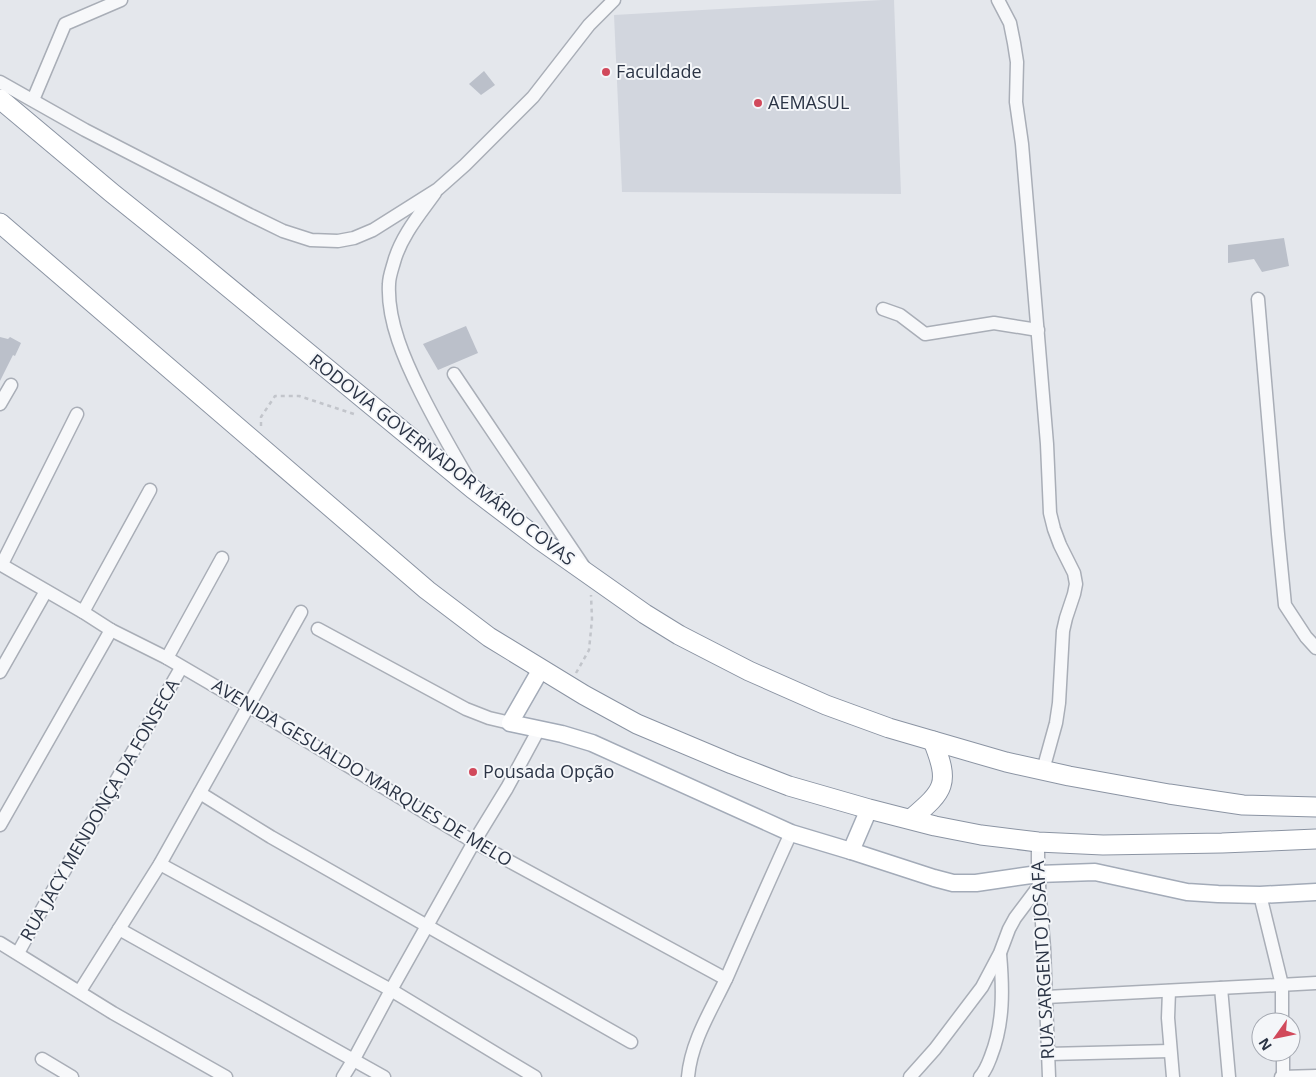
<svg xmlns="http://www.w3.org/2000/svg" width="1316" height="1077" font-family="'Open Sans',sans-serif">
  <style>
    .built { fill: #d2d6de }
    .building { fill: #bbc0ca }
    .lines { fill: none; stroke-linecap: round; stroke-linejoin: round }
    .minor-casing { stroke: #a9aeb7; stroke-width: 15 }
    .major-casing { stroke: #a3abb8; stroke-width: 19 }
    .highway-casing { stroke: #8b94a3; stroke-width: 21 }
    .path { stroke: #c2c5cb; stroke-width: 2.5; stroke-dasharray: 4 4; stroke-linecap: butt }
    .minor { stroke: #f7f8fa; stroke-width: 12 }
    .major { stroke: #fff; stroke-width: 16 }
    .highway { stroke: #fff; stroke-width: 19 }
    .poi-dot { fill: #d1495b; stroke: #f4f6f9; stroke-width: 2 }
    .labels { text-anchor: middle; stroke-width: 4; stroke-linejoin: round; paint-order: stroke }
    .poi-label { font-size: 18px; fill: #2b3445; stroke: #f4f6f9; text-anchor: start }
    .street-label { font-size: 18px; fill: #2b3445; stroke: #f4f6f9 }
  </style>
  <rect width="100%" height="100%" fill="#e4e7ec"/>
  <polygon class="built" points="882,0 894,0 901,194 622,192 614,15"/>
  <g class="building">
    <polygon points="484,71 495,85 481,95 469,84"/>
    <polygon points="1284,238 1289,266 1262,272 1254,259 1228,263 1228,245"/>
    <polygon points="466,326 478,353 438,370 423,344"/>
    <polygon points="0,337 8,339 10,337 21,343 15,356 13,355 0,381"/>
  </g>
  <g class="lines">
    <g class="minor-casing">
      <g id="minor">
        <polyline points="998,0 1010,23 1014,43 1017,62 1016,102 1022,144 1047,444 1050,513 1054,529 1060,545 1074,573 1076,584 1074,594 1066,618 1063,631 1059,703 1056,723 1043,770"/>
        <polyline points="0,82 85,130 250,215 283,231 311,240 338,241 354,238 373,230 438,189 465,165 533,97 589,25 614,0"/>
        <polyline points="33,100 65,24 121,0"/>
        <path d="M435,193C420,214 401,236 394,262C392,269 389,277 389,284C387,321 405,361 421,393C436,423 452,451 469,480"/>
        <polyline points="1258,299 1278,534 1285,605 1306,637 1316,648"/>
        <polyline points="883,309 900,315 925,334 994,323 1038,330"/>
        <polyline points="454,374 584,567"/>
        <polyline points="0,404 11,385"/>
        <polyline points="0,564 83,612 111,630 167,658 249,706 474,842 726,979"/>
        <polyline points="2,564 77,414"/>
        <polyline points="83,612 150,490"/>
        <polyline points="318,629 466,709 489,718 510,723"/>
        <polyline points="167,658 222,558"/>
        <polyline points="0,672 46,591"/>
        <polyline points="200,793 271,837 631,1042"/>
        <polyline points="0,825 111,630"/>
        <polyline points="1038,842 1038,874 1044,948 1049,1077"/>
        <polyline points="160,864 391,990 535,1077"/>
        <polyline points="1260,895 1282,985 1282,1022"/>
        <polyline points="119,929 384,1077"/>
        <polyline points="0,943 113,1013 226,1077"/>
        <polyline points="18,953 40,913 181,668"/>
        <polyline points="1221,988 1229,1077"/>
        <polyline points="80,991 160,864 301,612"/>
        <polyline points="1169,991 1168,1018 1173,1077"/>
        <polyline points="1046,997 1316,983"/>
        <polyline points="1283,1052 1283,1077"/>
        <polyline points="1048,1054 1170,1051"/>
        <polyline points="42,1059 72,1077"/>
        <polyline points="343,1077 354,1059 391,990 474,842 507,788 539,729"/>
        <path d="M688,1077C691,1041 712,1009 727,977C748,929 769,881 791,833"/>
        <polyline points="910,1077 935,1049 982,987 1000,953 1009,929 1015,918 1039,886"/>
        <path d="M980,1077C986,1070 988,1064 991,1056C1004,1023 1003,988 1000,954"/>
        <polyline points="1281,1077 1316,1076"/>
      </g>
    </g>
    <g class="major-casing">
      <g id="major">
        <polyline points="541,669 510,723 562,734 592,743 791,833 851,851 934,878 953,883 976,883 1038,874 1095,872 1187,892 1218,894 1260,895 1316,892"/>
        <polyline points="851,851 869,809"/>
      </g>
    </g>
    <g class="highway-casing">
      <g id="highway">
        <polyline points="0,99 112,193 193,258 473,489 540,540 645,614 679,635 749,671 826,705 889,728 1006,762 1069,776 1169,794 1243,805 1316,807"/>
        <polyline points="0,223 427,590 489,637 584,695 637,724 732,764 789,786 869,809 935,826 981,835 1038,842 1103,845 1222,843 1316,839"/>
        <path d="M911,819C945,790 950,784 933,741"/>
      </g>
    </g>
    <g class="path">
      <polyline points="261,426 261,417 275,396 299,396 357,415"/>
      <polyline points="576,673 589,650 592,619 591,595"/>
    </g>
    <use href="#minor" class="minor"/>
    <use href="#major" class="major"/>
    <use href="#highway" class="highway"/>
  </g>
  <g class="poi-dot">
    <circle cx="606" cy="72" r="5"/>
    <circle cx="758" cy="103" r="5"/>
    <circle cx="473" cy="772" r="5"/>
  </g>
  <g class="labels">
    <g class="poi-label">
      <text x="616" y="78">Faculdade</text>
      <text x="768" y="109">AEMASUL</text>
      <text x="483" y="778">Pousada Opção</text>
    </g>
    <g class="street-label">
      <text transform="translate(442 460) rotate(38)" y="6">RODOVIA GOVERNADOR MÁRIO COVAS</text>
      <text transform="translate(362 773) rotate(31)" y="6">AVENIDA GESUALDO MARQUES DE MELO</text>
      <text transform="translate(100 810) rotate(-60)" y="6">RUA JACY MENDONÇA DA FONSECA</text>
      <text transform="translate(1043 960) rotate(-93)" y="6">RUA SARGENTO JOSAFA</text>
    </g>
  </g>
  <g transform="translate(1276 1037) rotate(237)"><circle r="24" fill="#f4f6f9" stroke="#a4a8b1"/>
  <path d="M0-4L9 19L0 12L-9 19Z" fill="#d1495b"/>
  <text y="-8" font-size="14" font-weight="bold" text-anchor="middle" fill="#2b3445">N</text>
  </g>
</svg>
